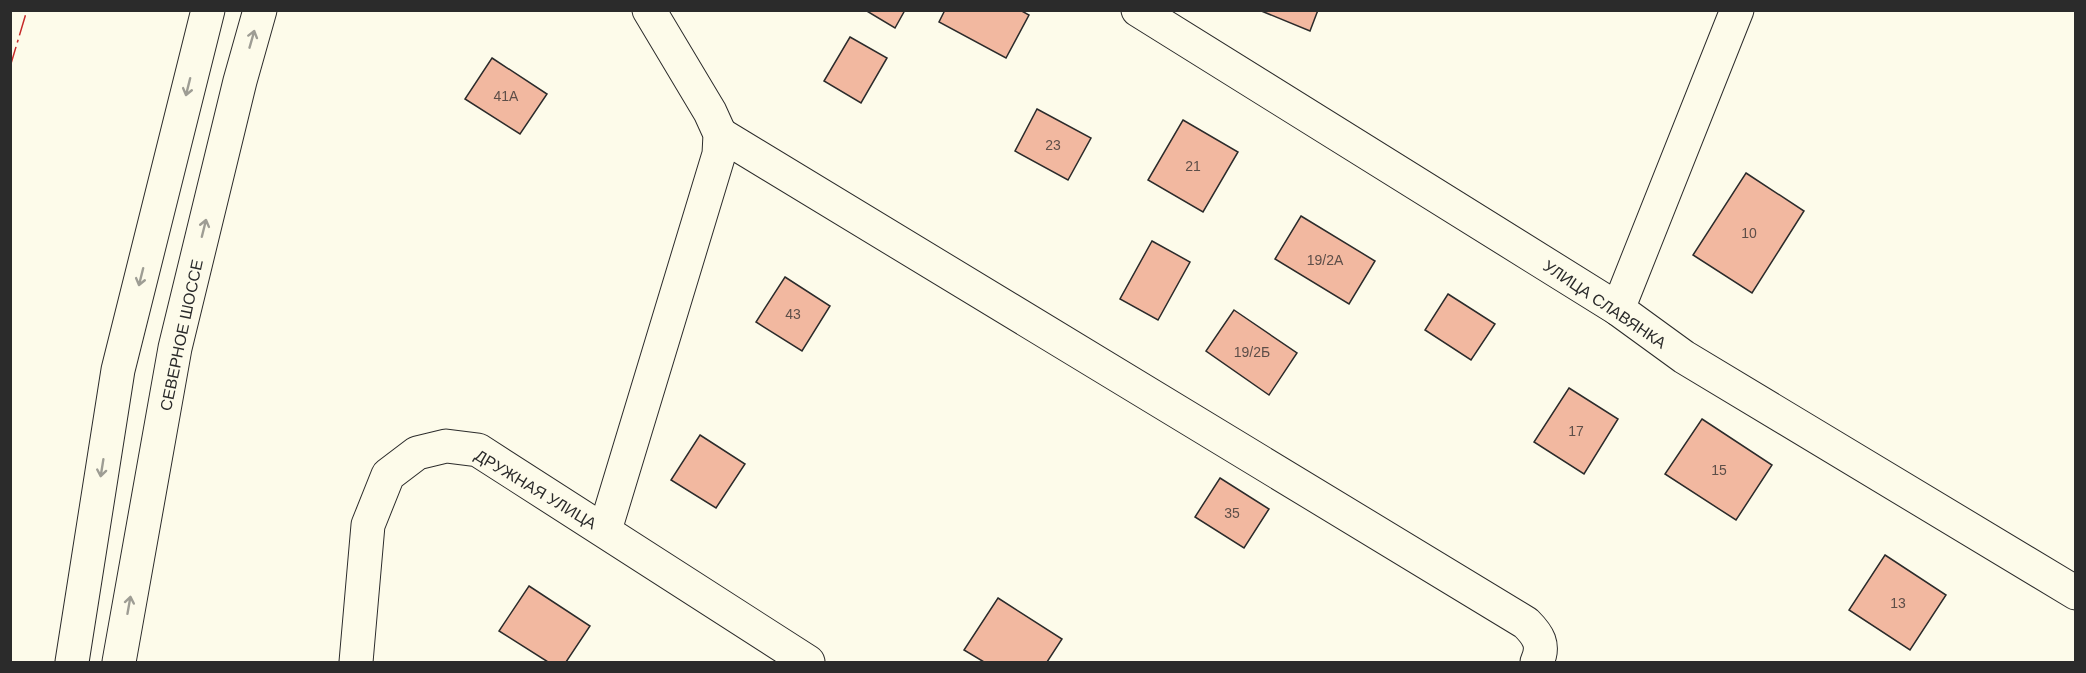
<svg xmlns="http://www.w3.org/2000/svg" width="2086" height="673" font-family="Helvetica,sans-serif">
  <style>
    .building { fill: #f2b8a0; stroke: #2b2b2b; stroke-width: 1.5 }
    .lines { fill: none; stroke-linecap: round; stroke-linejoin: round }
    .minor-casing { stroke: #2b2b2b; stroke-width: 35 }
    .major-casing { stroke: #2b2b2b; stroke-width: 35 }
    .minor { stroke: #fdfbea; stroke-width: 33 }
    .major { stroke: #fdfbea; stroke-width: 33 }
    .power { stroke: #c62828; stroke-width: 1.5; stroke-dasharray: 21 4.5 3 4.5; stroke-linecap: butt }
    .oneway { stroke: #9e9d94 }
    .labels { text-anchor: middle; stroke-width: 4.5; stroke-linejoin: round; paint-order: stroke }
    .number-label { font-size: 14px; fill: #5d4e48 }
    .street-label { font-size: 16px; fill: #2b2b2b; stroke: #fdfbea }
  </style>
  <rect width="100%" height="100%" fill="#fdfbea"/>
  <g class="building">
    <polygon points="865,10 905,10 895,28"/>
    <polygon points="945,10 1020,10 1029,15 1006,58 939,22"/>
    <polygon points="1259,10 1318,10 1310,31"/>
    <polygon points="850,37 887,58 861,103 824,81"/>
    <polygon points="492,58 547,94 520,134 465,99"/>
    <polygon points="1037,109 1091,138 1068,180 1015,151"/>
    <polygon points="1183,120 1238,152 1203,212 1148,180"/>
    <polygon points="1746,173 1804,211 1752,293 1693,255"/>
    <polygon points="1301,216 1375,261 1349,304 1275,259"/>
    <polygon points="1152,241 1190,262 1158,320 1120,299"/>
    <polygon points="785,277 830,306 802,351 756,322"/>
    <polygon points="1448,294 1495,324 1471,360 1425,330"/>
    <polygon points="1234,310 1297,353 1269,395 1206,351"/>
    <polygon points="1569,388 1618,419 1584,474 1534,442"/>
    <polygon points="1702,419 1772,465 1736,520 1665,474"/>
    <polygon points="700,435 745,464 716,508 671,480"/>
    <polygon points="1220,478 1269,509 1244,548 1195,517"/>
    <polygon points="1885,555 1946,595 1910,650 1849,610"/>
    <polygon points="529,586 590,626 566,662 548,662 499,631"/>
    <polygon points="998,598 1062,639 1047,662 984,662 964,650"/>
  </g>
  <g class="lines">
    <g class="minor-casing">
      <g id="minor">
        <polyline points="1138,10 1618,309 1684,357 2076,593"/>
        <path d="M720,134L1526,623C1538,635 1545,645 1537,662"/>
        <polyline points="1618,309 1737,10"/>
        <polyline points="605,530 719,154 720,134 710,112 649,10"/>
        <polyline points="356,662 368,525 388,475 417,453 446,446 478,450 808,662"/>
      </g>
    </g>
    <g class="major-casing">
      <g id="major">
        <polyline points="72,662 118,370 208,10"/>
        <polyline points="119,662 175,348 240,81 260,10"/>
      </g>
    </g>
    <use href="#minor" class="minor"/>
    <use href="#major" class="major"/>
    <polyline class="power" points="10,67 27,10"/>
  </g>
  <defs><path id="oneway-shaft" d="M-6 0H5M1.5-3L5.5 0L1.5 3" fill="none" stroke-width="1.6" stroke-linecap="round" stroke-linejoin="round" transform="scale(1.5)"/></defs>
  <g class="oneway">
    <use href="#oneway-shaft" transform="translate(252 39) rotate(-74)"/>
    <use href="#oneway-shaft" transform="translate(188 87) rotate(104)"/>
    <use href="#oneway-shaft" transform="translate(204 228) rotate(-76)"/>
    <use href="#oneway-shaft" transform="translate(141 277) rotate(104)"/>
    <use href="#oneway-shaft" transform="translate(102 468) rotate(99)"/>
    <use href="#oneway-shaft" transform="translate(129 605) rotate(-80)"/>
  </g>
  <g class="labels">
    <g class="number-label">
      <text x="506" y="101">41А</text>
      <text x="1053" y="150">23</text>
      <text x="1193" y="171">21</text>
      <text x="1749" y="238">10</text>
      <text x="1325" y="265">19/2А</text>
      <text x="793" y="319">43</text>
      <text x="1252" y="357">19/2Б</text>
      <text x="1576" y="436">17</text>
      <text x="1719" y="475">15</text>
      <text x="1232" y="518">35</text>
      <text x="1898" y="608">13</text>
    </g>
    <g class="street-label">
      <text transform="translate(1605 304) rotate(34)" y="6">УЛИЦА СЛАВЯНКА</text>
      <text transform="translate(181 335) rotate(-78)" y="6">СЕВЕРНОЕ ШОССЕ</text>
      <text transform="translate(536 489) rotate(31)" y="6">ДРУЖНАЯ УЛИЦА</text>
    </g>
  </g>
  <rect width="2086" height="673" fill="none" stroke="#2b2b2b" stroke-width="24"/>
</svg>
